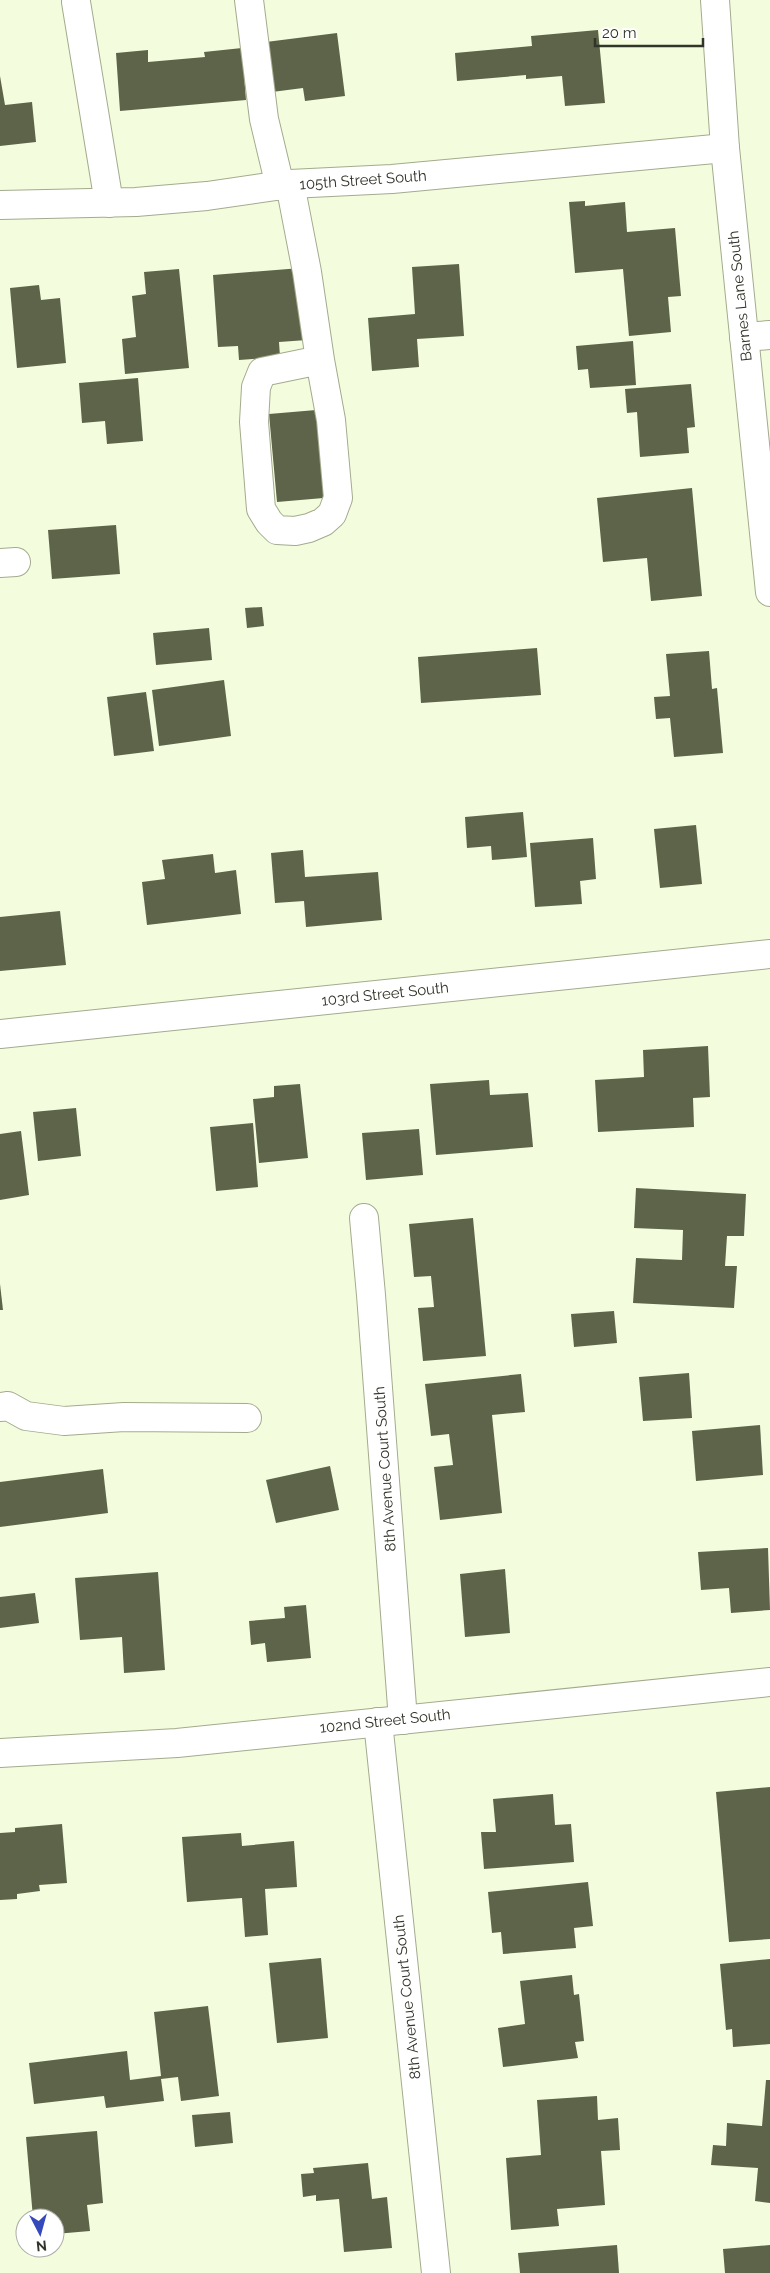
<svg xmlns="http://www.w3.org/2000/svg" width="770" height="2273" font-family="Raleway,sans-serif">
  <style>
    .building { fill: #5d644a }
    .lines { fill: none; stroke-linecap: round; stroke-linejoin: round }
    .minor-casing { stroke: #a3ab8e; stroke-width: 30 }
    .minor { stroke: #fff; stroke-width: 28 }
    .labels { text-anchor: middle; stroke-width: 5; stroke-linejoin: round; paint-order: stroke }
    .street-label { font-size: 15px; fill: #313429; stroke: #fff }
  </style>
  <rect width="100%" height="100%" fill="#f3fcdd"/>
  <g class="building">
    <polygon points="598,30 605,103 565,106 562,76 526,79 526,75 457,81 455,53 532,46 531,36"/>
    <polygon points="337,33 345,96 305,101 303,88 272,92 266,42"/>
    <polygon points="242,48 246,100 120,111 116,53 148,50 148,62 205,57 204,52"/>
    <polygon points="0,76 5,105 32,102 36,142 0,146"/>
    <polygon points="585,201 585,206 625,202 627,232 675,228 681,296 668,297 671,332 629,336 623,269 575,273 569,202"/>
    <polygon points="459,264 464,336 417,339 419,367 372,371 368,318 415,314 412,267"/>
    <polygon points="301,268 307,340 279,342 280,357 239,360 238,346 218,347 213,275"/>
    <polygon points="179,269 189,368 125,374 122,339 136,337 132,296 146,294 144,272"/>
    <polygon points="39,285 41,300 60,298 66,363 17,368 10,288"/>
    <polygon points="633,341 636,385 590,388 588,369 578,370 576,346"/>
    <polygon points="138,378 143,441 107,444 105,421 82,423 79,383"/>
    <polygon points="691,384 695,427 687,428 689,453 640,457 637,412 627,413 625,389"/>
    <polygon points="328,409 335,497 277,502 269,414"/>
    <polygon points="692,488 702,596 651,601 647,558 603,562 597,498"/>
    <polygon points="116,525 120,574 52,579 48,530"/>
    <polygon points="262,607 264,626 247,628 245,608"/>
    <polygon points="209,628 212,660 156,665 153,633"/>
    <polygon points="537,648 541,695 421,703 418,657"/>
    <polygon points="709,651 712,689 717,688 723,753 674,757 670,718 656,719 654,697 670,696 666,654"/>
    <polygon points="224,680 231,736 159,746 152,690"/>
    <polygon points="146,692 154,751 114,756 107,697"/>
    <polygon points="523,812 527,857 492,860 491,846 467,848 465,817"/>
    <polygon points="696,825 702,884 660,888 654,829"/>
    <polygon points="593,838 596,879 580,881 582,904 535,907 530,843"/>
    <polygon points="303,850 305,877 378,872 382,920 306,927 304,901 275,903 271,853"/>
    <polygon points="213,854 215,873 236,870 241,914 147,925 142,882 165,879 162,860"/>
    <polygon points="60,911 66,965 0,971 0,917"/>
    <polygon points="708,1046 710,1097 693,1098 694,1127 598,1132 595,1080 644,1077 643,1050"/>
    <polygon points="489,1080 490,1095 528,1093 533,1147 436,1155 430,1084"/>
    <polygon points="300,1084 308,1158 259,1163 253,1099 274,1097 274,1086"/>
    <polygon points="76,1108 81,1156 38,1161 33,1112"/>
    <polygon points="253,1123 258,1187 216,1191 210,1127"/>
    <polygon points="419,1129 423,1175 366,1180 362,1133"/>
    <polygon points="21,1131 29,1195 0,1200 0,1134"/>
    <polygon points="636,1188 746,1194 744,1236 727,1236 725,1266 737,1266 734,1308 633,1303 636,1258 682,1260 683,1230 634,1228"/>
    <polygon points="473,1218 486,1356 423,1361 418,1308 434,1307 431,1276 414,1277 409,1224"/>
    <polygon points="0,1284 3,1310 0,1310"/>
    <polygon points="614,1311 617,1343 574,1347 571,1314"/>
    <polygon points="689,1373 692,1418 643,1421 639,1377"/>
    <polygon points="521,1374 525,1412 492,1415 502,1513 440,1520 434,1467 453,1465 449,1434 431,1436 425,1384"/>
    <polygon points="760,1425 763,1475 696,1481 692,1431"/>
    <polygon points="330,1466 339,1510 276,1523 266,1480"/>
    <polygon points="103,1469 108,1513 0,1527 0,1482"/>
    <polygon points="768,1548 770,1610 731,1613 729,1588 701,1590 698,1552"/>
    <polygon points="505,1569 510,1633 465,1637 460,1574"/>
    <polygon points="158,1572 165,1670 124,1673 122,1637 80,1640 75,1578"/>
    <polygon points="35,1593 39,1623 0,1628 0,1597"/>
    <polygon points="306,1605 311,1658 267,1662 265,1643 251,1645 249,1621 285,1618 284,1607"/>
    <polygon points="770,1787 770,1939 729,1942 716,1792"/>
    <polygon points="553,1794 555,1825 571,1824 574,1862 484,1869 481,1832 496,1832 493,1799"/>
    <polygon points="62,1824 67,1883 39,1885 40,1891 17,1894 17,1899 0,1900 0,1833 15,1832 15,1828"/>
    <polygon points="241,1833 242,1846 294,1841 297,1887 265,1889 268,1935 245,1937 242,1898 187,1902 182,1837"/>
    <polygon points="588,1882 593,1926 574,1928 576,1948 503,1954 501,1932 492,1933 488,1892"/>
    <polygon points="321,1958 328,2038 277,2043 269,1963"/>
    <polygon points="770,1959 770,2044 733,2047 732,2029 726,2030 720,1964"/>
    <polygon points="572,1975 574,1995 579,1994 584,2041 575,2042 578,2058 503,2067 498,2028 525,2024 520,1981"/>
    <polygon points="208,2006 219,2096 181,2101 178,2077 161,2079 164,2101 106,2108 104,2096 34,2104 29,2063 127,2051 130,2080 161,2076 154,2012"/>
    <polygon points="766,2080 770,2080 770,2203 755,2201 758,2168 711,2165 713,2145 726,2146 727,2123 762,2126"/>
    <polygon points="597,2096 598,2120 618,2118 620,2150 601,2151 605,2205 557,2209 559,2226 511,2230 506,2158 541,2155 537,2100"/>
    <polygon points="230,2112 233,2143 195,2147 192,2115"/>
    <polygon points="97,2131 103,2203 87,2205 90,2231 55,2234 55,2218 33,2218 26,2137"/>
    <polygon points="368,2163 372,2199 387,2197 392,2248 344,2252 339,2199 316,2201 316,2195 303,2197 301,2174 314,2173 313,2168"/>
    <polygon points="617,2245 619,2273 520,2273 518,2253"/>
    <polygon points="770,2245 770,2273 725,2273 723,2249"/>
  </g>
  <g class="lines">
    <g class="minor-casing">
      <g id="minor">
        <polyline points="249,0 264,119 280,186"/>
        <polyline points="715,0 725,148 770,592"/>
        <polyline points="76,2 109,203"/>
        <polyline points="290,184 307,272 320,360 331,420 338,498 332,514 323,522 309,528 295,531 277,530 269,522 261,509 254,422 256,387 262,372 320,360"/>
        <polyline points="0,205 136,202 207,196 290,184 392,179 725,148"/>
        <polyline points="744,337 770,335"/>
        <polyline points="0,563 16,562"/>
        <polyline points="0,1034 770,954"/>
        <polyline points="364,1218 371,1295 403,1720"/>
        <polyline points="0,1407 8,1406 26,1416 64,1421 124,1417 247,1418"/>
        <polyline points="378,1722 436,2273"/>
        <polyline points="0,1753 177,1743 770,1682"/>
      </g>
    </g>
    <use href="#minor" class="minor"/>
  </g>
  <g class="labels">
    <g class="street-label">
      <text transform="translate(363 180) rotate(-4)" y="5">105th Street South</text>
      <text transform="translate(740 296) rotate(-96)" y="5">Barnes Lane South</text>
      <text transform="translate(385 994) rotate(-6)" y="5">103rd Street South</text>
      <text transform="translate(385 1469) rotate(-94)" y="5">8th Avenue Court South</text>
      <text transform="translate(385 1721) rotate(-6)" y="5">102nd Street South</text>
      <text transform="translate(407 1997) rotate(-96)" y="5">8th Avenue Court South</text>
    </g>
  </g>
  <g transform="translate(40 2233) rotate(174)"><circle r="24" fill="#ffffff" stroke="#adaea9"/>
  <path d="M0-4L9 19L0 12L-9 19Z" fill="#3649bb"/>
  <text y="-8" font-size="14" font-weight="bold" text-anchor="middle" fill="#313429">N</text>
  </g>
  <path d="M595 38v8h108v-8" fill="none" stroke="#313429" stroke-width="2.5"/>
  <text x="602" y="38" font-size="15" fill="#313429" stroke="#ffffff" stroke-width="4" paint-order="stroke">20 m</text>
</svg>
